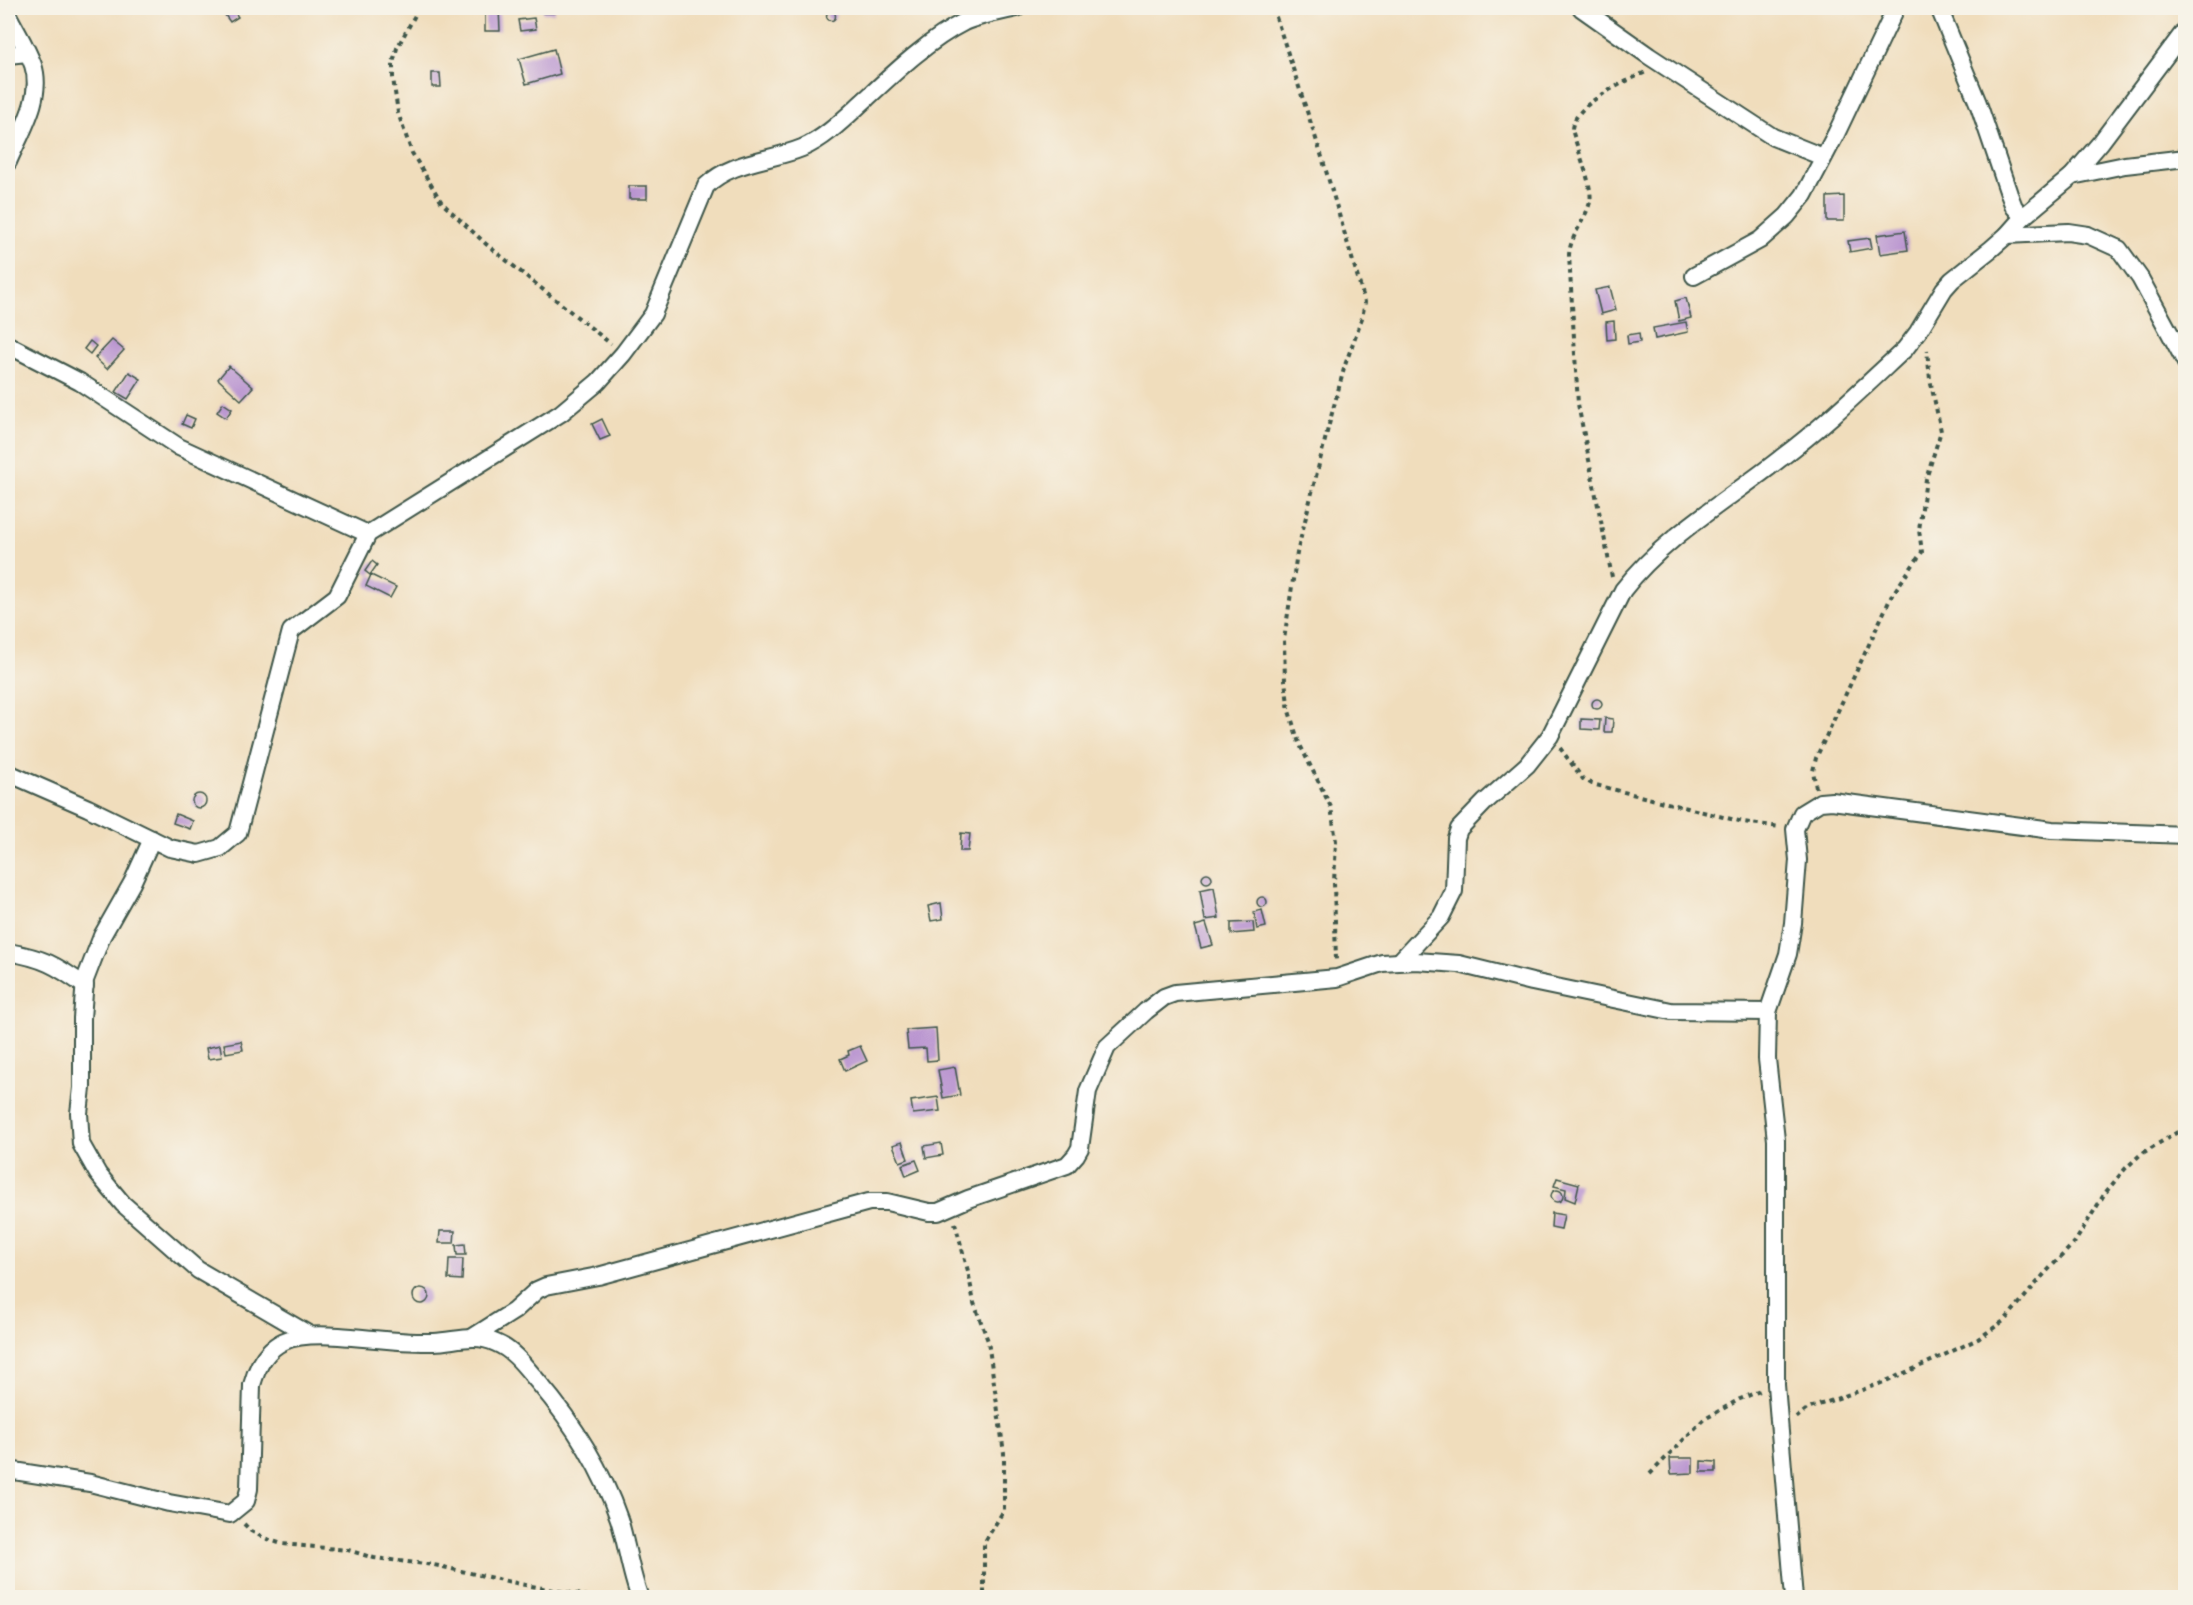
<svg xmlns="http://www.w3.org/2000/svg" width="2193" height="1605" font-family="'Playpen Sans',sans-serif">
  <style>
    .building { fill: #b994d0 }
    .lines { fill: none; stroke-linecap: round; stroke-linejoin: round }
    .minor-casing { stroke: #3e5548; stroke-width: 20 }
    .path { stroke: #3e5548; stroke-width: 4; stroke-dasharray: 4.5 4.5; stroke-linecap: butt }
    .minor { stroke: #fff; stroke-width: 16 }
  </style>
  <rect width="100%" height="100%" fill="#f7f3e8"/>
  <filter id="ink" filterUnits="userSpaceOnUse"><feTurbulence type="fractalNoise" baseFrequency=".0167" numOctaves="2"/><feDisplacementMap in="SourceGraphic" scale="12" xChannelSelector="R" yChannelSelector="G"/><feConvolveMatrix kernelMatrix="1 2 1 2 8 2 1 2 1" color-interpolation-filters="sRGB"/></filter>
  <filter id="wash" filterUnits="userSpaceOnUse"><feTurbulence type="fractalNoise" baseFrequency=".008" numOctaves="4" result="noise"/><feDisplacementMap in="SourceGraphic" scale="24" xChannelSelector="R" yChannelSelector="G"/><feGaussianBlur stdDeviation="1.35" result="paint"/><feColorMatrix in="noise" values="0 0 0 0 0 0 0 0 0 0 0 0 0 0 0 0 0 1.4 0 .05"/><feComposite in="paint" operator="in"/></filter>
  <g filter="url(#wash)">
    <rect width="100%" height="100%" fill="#f0ddbc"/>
    <g id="blocks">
      <g class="building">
        <polygon points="220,8 232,8 238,17 230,22"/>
        <polygon points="485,8 499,8 500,31 485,31"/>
        <rect x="543" y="8" width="11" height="5"/>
        <circle cx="831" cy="16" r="4.5"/>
        <polygon points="534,18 536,29 520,31 518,20"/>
        <polygon points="554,49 560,74 526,84 519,59"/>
        <polygon points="432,73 440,73 441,87 432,87"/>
        <rect x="629" y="186" width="18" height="13"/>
        <polygon points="1844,196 1844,221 1827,221 1827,197"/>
        <polygon points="1905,231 1908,250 1880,254 1877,235"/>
        <polygon points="1870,238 1872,248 1850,252 1848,241"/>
        <polygon points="1610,287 1616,310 1601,314 1595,290"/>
        <polygon points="1686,298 1691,318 1679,321 1675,301"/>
        <polygon points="1614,321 1615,339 1607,340 1606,322"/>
        <polygon points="1686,322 1688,332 1655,339 1653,328"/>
        <polygon points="1639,333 1640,342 1628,344 1627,335"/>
        <polygon points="112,340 124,350 107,369 95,358"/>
        <polygon points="90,341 96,346 90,354 84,349"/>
        <polygon points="229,366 253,387 241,400 218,379"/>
        <polygon points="129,372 141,379 128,399 116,392"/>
        <polygon points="223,403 232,409 226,418 217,412"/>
        <polygon points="186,415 195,419 191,428 182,424"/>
        <polygon points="602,419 610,436 600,440 592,424"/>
        <polygon points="372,561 377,565 370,575 365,571"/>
        <polygon points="371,575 396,587 390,598 366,586"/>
        <circle cx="1597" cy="704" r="5"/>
        <polygon points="1605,718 1613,719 1612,732 1604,732"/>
        <polygon points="1581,719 1600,720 1599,730 1581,729"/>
        <circle cx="199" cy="801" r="7"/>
        <polygon points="176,814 193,821 190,829 173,823"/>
        <polygon points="961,833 970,834 968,851 960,851"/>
        <circle cx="1207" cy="878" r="5"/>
        <polygon points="1214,887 1219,918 1205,920 1200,890"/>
        <circle cx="1262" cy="902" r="5"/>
        <polygon points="941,903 943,919 931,921 928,906"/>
        <polygon points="1262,910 1266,927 1257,929 1254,912"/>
        <polygon points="1253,922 1254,932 1231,934 1231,923"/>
        <polygon points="1206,923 1213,945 1201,948 1195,926"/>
        <polygon points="936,1028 938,1060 927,1061 926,1048 908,1049 906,1030"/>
        <polygon points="241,1041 243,1050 226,1053 224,1044"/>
        <polygon points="220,1045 222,1057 208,1059 206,1048"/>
        <polygon points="860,1046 867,1061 845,1071 840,1059 849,1055 848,1051"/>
        <polygon points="955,1067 960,1095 943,1098 938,1070"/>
        <polygon points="938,1097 940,1111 913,1114 911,1101"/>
        <polygon points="902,1142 908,1159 900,1162 893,1145"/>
        <polygon points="941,1143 943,1155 926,1158 924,1146"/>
        <polygon points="916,1160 920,1170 906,1176 902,1165"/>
        <polygon points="1557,1178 1579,1184 1575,1202 1565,1198 1566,1189 1554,1186"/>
        <circle cx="1557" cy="1196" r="6"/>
        <polygon points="1552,1213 1564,1215 1561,1229 1551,1227"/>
        <polygon points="440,1231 455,1231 454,1243 439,1243"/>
        <polygon points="465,1244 466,1255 457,1255 456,1245"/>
        <polygon points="449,1259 463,1259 462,1280 448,1279"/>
        <circle cx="421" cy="1296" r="8"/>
        <polygon points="1670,1458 1693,1458 1693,1473 1671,1474"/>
        <polygon points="1701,1461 1716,1462 1716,1472 1701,1472"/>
      </g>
    </g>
  </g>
  <g filter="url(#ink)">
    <use href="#blocks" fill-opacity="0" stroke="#3e5548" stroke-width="1.5"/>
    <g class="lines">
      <g class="minor-casing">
        <g id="minor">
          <polyline points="1581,8 1649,56 1773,137 1823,157"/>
          <polyline points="1939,8 1978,103 2009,194 2014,207 2023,217"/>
          <path d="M8,15C16,31 27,48 33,65C44,97 20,133 8,162"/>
          <polyline points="8,55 27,53"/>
          <polyline points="2072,176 2125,165 2186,158"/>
          <polyline points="2007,235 2068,232 2088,235 2119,249 2140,278 2186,363"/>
          <polyline points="1694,276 1760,240 1787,216 1804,195 1836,134 1896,8"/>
          <polyline points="8,345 80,382 179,447 368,534"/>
          <path d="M8,773L88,808L170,848L199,854L220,848L238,833L291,631L337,596L368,534L561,413L598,382L623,354L653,314L706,186C731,161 770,161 802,148C826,138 848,115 867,98C895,72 930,39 964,22C980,15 1000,12 1017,8"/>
          <polyline points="152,839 132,883 102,936 85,980 82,1018 82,1088 79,1113 81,1144 98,1174 123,1204 198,1270 308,1334"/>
          <path d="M8,952C43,958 56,965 85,986"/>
          <path d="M1400,961L1441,917L1454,891L1456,838L1459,829L1485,802L1527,765L1550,736L1623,590C1665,536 1728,500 1781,458C1825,425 1865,386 1905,349L1918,332L1944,289L1952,280L1991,249L2007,235L2023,217L2072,176L2101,142L2186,29"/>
          <polyline points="473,1337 514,1311 537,1290 546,1286 598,1276 869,1202 887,1202 929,1212 938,1212 968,1199 1067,1165 1076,1155 1080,1148 1088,1091 1107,1047 1146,1011 1164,997 1175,993 1337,978 1382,963 1416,961 1459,964 1532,982 1671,1011 1768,1012"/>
          <path d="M8,1470L90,1483L169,1503L230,1514L246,1501L249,1489L252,1385C265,1337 294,1333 339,1336C370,1338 403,1343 434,1342C456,1341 475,1333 496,1343C514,1350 527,1369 539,1383C574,1424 601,1467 619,1519C627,1545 630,1572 640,1598"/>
          <polyline points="1794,1598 1776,1385 1776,1140 1767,1059 1768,1012 1788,954 1793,923 1798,860 1795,829 1802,813 1820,802 1832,801 2052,830 2186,835"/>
        </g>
      </g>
      <g class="path">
        <polyline points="419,8 397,48 393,63 393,78 398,113 412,153 442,203 486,244 611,344"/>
        <polyline points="1273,8 1321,154 1365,302 1362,318 1345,365 1328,428 1297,553 1284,640 1285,681 1289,711 1299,743 1331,807 1336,841 1334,882 1336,962"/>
        <path d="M1612,577L1578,404L1569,255C1570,236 1585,221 1590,202C1594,188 1576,146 1572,129C1574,104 1624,82 1646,72"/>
        <polyline points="1560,748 1583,779 1592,784 1743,822 1780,827"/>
        <polyline points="1816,788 1813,771 1816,758 1892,595 1922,552 1919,530 1926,479 1941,431 1930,379 1927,350"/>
        <polyline points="955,1223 968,1271 974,1303 988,1341 1004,1453 1004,1510 984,1543 984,1598"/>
        <polyline points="1796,1418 1807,1409 1879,1384 1925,1364 1978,1339 2005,1320 2046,1272 2075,1242 2105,1193 2125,1169 2141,1154 2186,1127"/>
        <polyline points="1650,1474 1703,1420 1740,1399 1760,1391"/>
        <polyline points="244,1524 251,1531 264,1538 282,1544 348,1550 374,1558 434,1565 520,1584 599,1598"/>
      </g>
      <use href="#minor" class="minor"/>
    </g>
  </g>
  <rect width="2193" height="1605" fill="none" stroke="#f7f3e8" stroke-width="30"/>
</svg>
